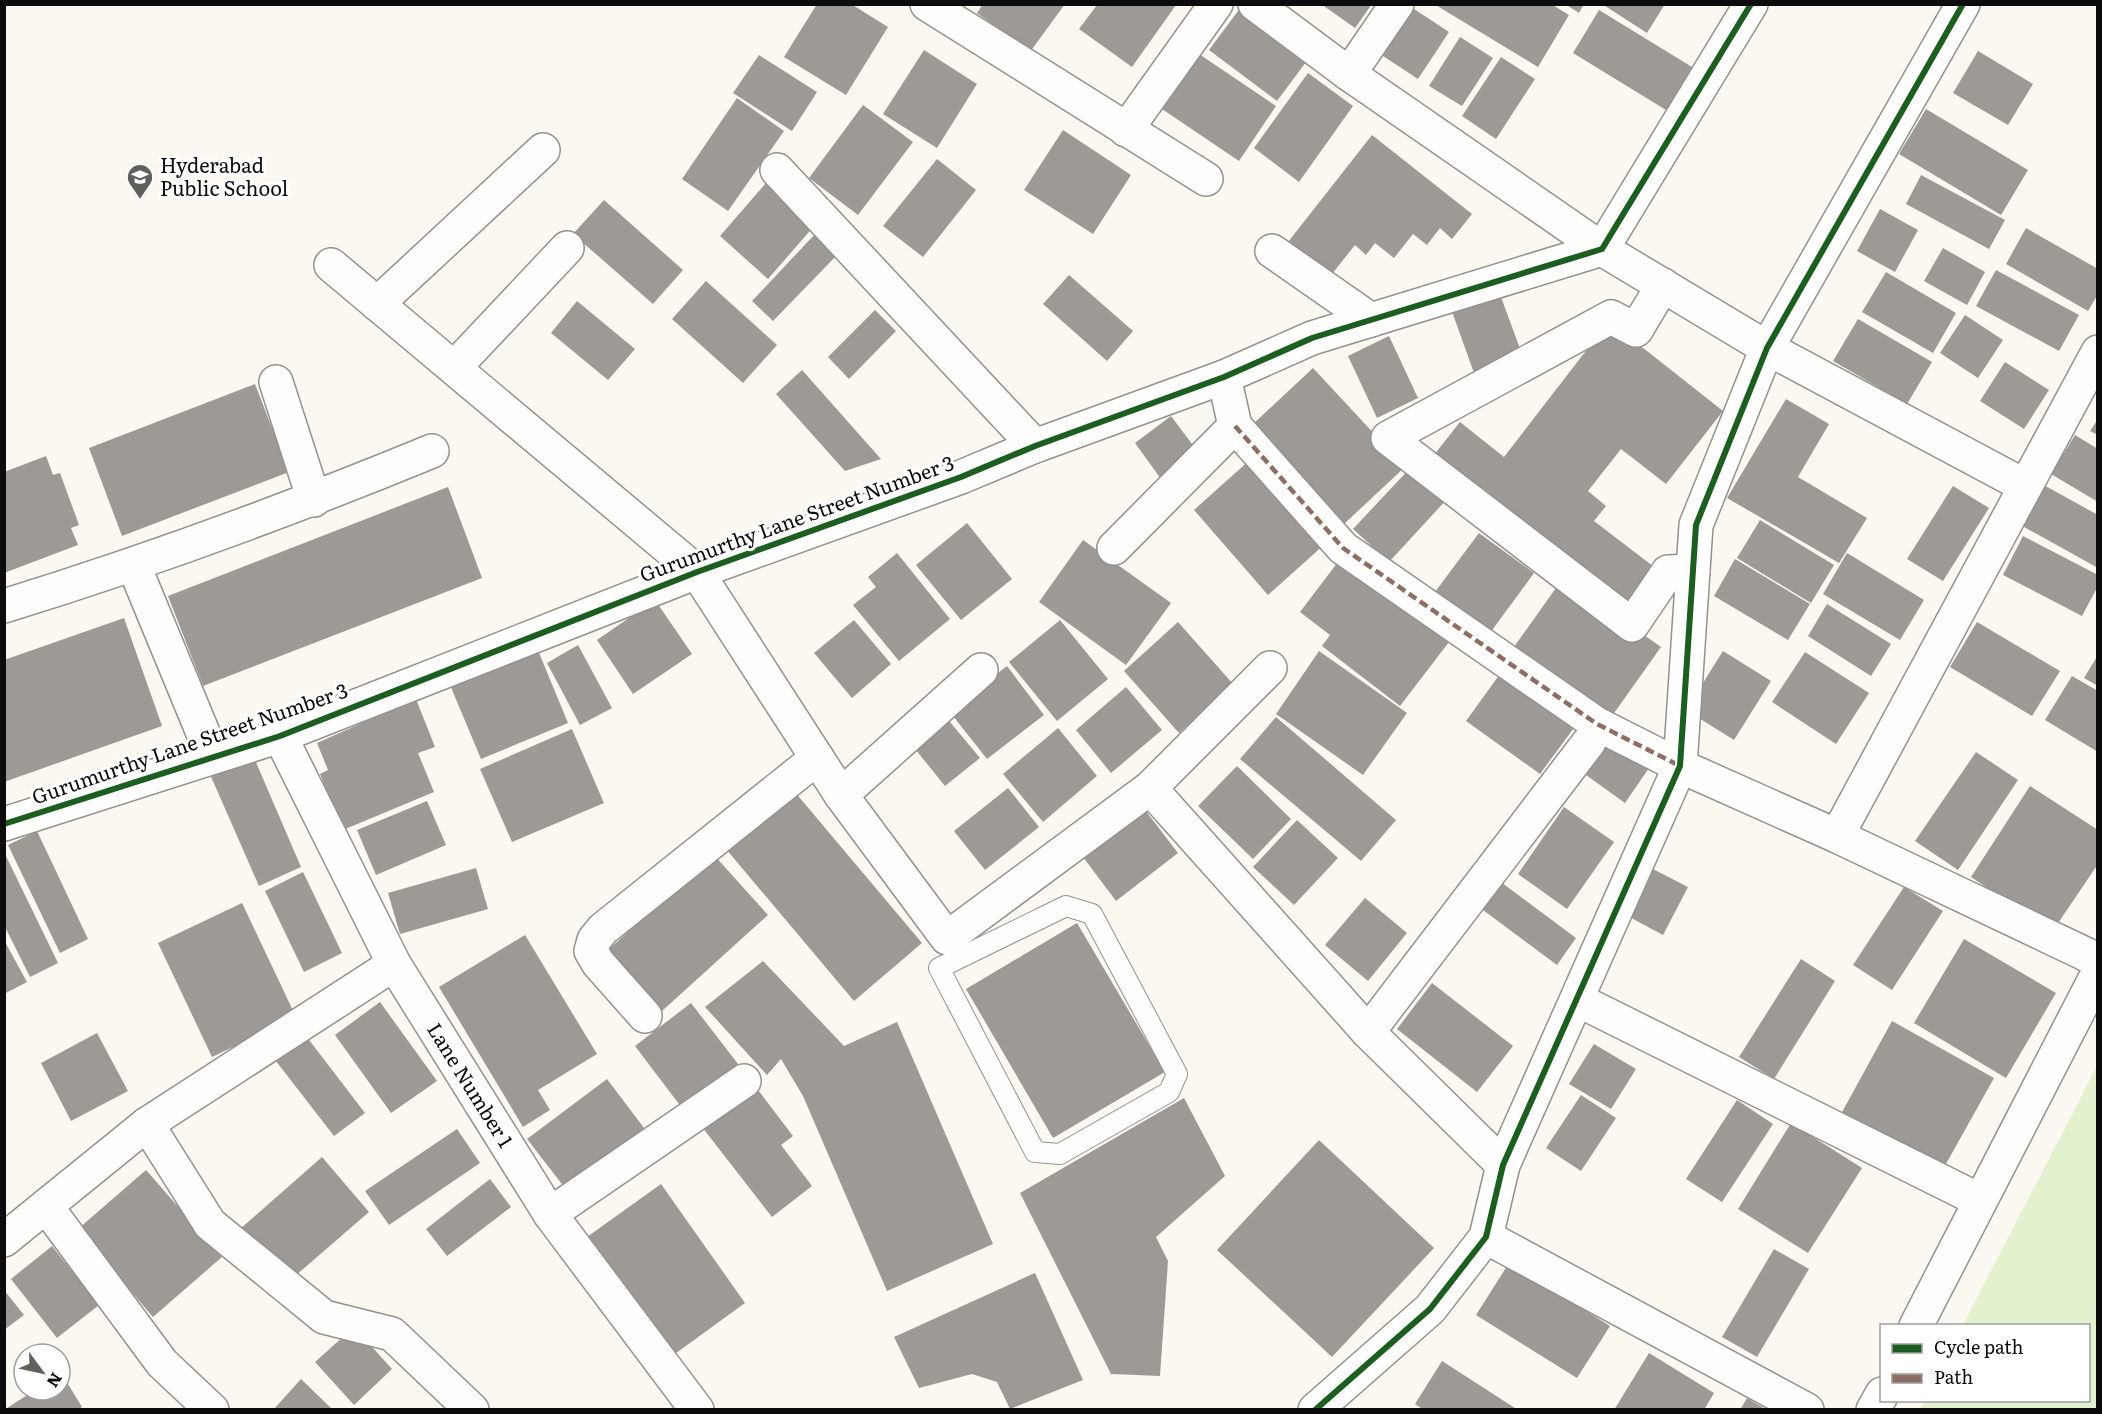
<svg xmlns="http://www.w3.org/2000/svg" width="2102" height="1414" font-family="Literata,serif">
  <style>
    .green { fill: #e4f1ce }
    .building { fill: #9d9a96 }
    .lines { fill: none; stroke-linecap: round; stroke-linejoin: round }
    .service-casing { stroke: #93928f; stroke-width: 22 }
    .minor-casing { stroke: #93928f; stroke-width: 36 }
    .service { stroke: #fefefd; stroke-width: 20 }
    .minor { stroke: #fefefd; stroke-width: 33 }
    .quiet { stroke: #8d6e63; stroke-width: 4.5; stroke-dasharray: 9 4.5; stroke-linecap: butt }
    .cycleway-casing { stroke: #fff; stroke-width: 10 }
    .cycleway { stroke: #1b5e20; stroke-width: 6 }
    .labels { text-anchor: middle; stroke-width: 6; stroke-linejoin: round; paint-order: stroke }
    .poi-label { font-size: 20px; fill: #0c0c0c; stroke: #fff; text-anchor: start }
    .street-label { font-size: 20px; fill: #0c0c0c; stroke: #fff }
  </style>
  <rect width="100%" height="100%" fill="#faf8f0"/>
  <polygon class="green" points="2097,1066 2097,1409 1920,1409 1925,1401 2088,1400 2088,1326 1963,1325"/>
  <g class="building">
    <polygon points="817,4 851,4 888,27 846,95 784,57"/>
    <polygon points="983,4 1065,4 1030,52 977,13"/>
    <polygon points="1321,4 1372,4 1355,28"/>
    <polygon points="1434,4 1551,4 1569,15 1538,67"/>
    <polygon points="1565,4 1584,4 1579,13"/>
    <polygon points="1602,4 1665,4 1647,33"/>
    <polygon points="1097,5 1176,5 1132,67 1079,29"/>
    <polygon points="1408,5 1449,32 1418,79 1377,52"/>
    <polygon points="1241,7 1309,58 1277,101 1209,50"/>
    <polygon points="1599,10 1692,67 1666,110 1573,53"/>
    <polygon points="1460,37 1493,58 1462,106 1429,86"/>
    <polygon points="924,50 977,84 937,148 883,114"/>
    <polygon points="1978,51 2033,84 2008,125 1953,93"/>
    <polygon points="1196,52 1276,106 1239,161 1159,107"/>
    <polygon points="759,55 817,92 792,131 733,93"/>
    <polygon points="1501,57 1535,79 1496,139 1462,116"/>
    <polygon points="1308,73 1353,106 1299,182 1254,148"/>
    <polygon points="737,98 784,131 728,211 682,179"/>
    <polygon points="863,105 913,142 858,215 809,178"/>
    <polygon points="1926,109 2028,170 2001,215 1899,154"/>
    <polygon points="1063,130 1131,175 1093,234 1024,190"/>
    <polygon points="1372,135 1472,214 1452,239 1440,228 1427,245 1413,234 1394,258 1375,243 1366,255 1355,245 1324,284 1281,251"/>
    <polygon points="937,159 976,190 923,257 883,226"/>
    <polygon points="1921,175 2005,220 1989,249 1906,204"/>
    <polygon points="766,183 815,225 768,279 720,236"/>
    <polygon points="604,200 683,270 653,304 573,234"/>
    <polygon points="1880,209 1918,230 1895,272 1857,251"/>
    <polygon points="2026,228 2098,269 2098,294 2088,311 2006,264"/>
    <polygon points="817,232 839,253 773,321 752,301"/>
    <polygon points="1943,248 1985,272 1967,305 1924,281"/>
    <polygon points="1996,270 2079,315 2059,351 1976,306"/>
    <polygon points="1886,272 1956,313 1933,353 1862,312"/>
    <polygon points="1069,275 1133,331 1107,361 1043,304"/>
    <polygon points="706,281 777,345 743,383 672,319"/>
    <polygon points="1498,289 1522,354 1474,373 1450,306"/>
    <polygon points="577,301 635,349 608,380 551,333"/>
    <polygon points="875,310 896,331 849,379 828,357"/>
    <polygon points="1965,315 2003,340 1978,378 1940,353"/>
    <polygon points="1858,319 1932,362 1907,404 1833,361"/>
    <polygon points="1609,321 1723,411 1666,484 1621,449 1588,491 1606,506 1594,521 1658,570 1625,612 1430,460 1460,422 1504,457"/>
    <polygon points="1389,336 1418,398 1377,418 1348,356"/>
    <polygon points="2005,362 2049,390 2024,429 1980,401"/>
    <polygon points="1313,368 1405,467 1344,524 1252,425"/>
    <polygon points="802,370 881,459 845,471 776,394"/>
    <polygon points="255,384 289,472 122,536 89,448"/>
    <polygon points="1786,399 1829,424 1798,477 1867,518 1839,563 1727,498"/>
    <polygon points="1171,416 1198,452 1161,479 1135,443"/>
    <polygon points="2098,419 2098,435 2090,431"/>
    <polygon points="2075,435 2098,449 2098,502 2051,474"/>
    <polygon points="46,456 53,475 60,473 79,525 71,528 78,545 4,573 4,472"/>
    <polygon points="1252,458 1326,543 1268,595 1194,510"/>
    <polygon points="1413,465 1448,498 1389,562 1353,529"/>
    <polygon points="2040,483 2098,515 2098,568 2017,523"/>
    <polygon points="1953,486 1989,508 1943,581 1907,559"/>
    <polygon points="448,487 482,578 203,686 168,596"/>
    <polygon points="1760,520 1834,565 1811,603 1737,558"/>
    <polygon points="967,523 1012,579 961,620 916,565"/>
    <polygon points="1479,533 1534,573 1490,633 1435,592"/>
    <polygon points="2023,536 2098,575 2098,586 2082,616 2003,575"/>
    <polygon points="1083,540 1171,603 1126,665 1039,602"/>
    <polygon points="897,553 950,619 899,661 853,605 876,587 868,577"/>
    <polygon points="1847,553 1924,600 1900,640 1823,594"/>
    <polygon points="1341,558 1449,642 1400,706 1322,646 1330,635 1300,612"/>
    <polygon points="1735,559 1810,604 1788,640 1714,596"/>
    <polygon points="1563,578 1661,647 1607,723 1509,654"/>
    <polygon points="655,600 692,654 633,694 597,640"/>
    <polygon points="1827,604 1891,644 1871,676 1808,636"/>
    <polygon points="124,618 162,726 4,782 4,660"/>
    <polygon points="854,620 891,664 852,698 814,653"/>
    <polygon points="1060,620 1108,679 1057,721 1009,662"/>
    <polygon points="1178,622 1233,684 1179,733 1124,671"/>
    <polygon points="1977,622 2060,671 2032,716 1950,667"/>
    <polygon points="578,645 612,708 580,725 547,663"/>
    <polygon points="537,648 568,723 481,759 450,685"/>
    <polygon points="1319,651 1407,713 1363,775 1276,714"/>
    <polygon points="1723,651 1771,681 1734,740 1686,710"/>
    <polygon points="1805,652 1869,693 1836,744 1772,702"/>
    <polygon points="2098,655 2098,686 2084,678"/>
    <polygon points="1007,666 1044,715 987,759 949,711"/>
    <polygon points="1505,667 1579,721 1540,774 1466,721"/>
    <polygon points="2072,676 2098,691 2098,752 2045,720"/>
    <polygon points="1126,687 1162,730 1111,773 1076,730"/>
    <polygon points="416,699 435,747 418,753 434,792 343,830 320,774 328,770 317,743"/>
    <polygon points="945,716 980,758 945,786 911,744"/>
    <polygon points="1276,717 1396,820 1361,861 1240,759"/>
    <polygon points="1058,728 1097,776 1043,822 1003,774"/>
    <polygon points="572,729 604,803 512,842 480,769"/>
    <polygon points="1610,741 1649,768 1625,803 1586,775"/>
    <polygon points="1976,752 2018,780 1958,870 1915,841"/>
    <polygon points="252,753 301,867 259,886 209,772"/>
    <polygon points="1237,766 1291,819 1253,859 1198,806"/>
    <polygon points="2030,786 2098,830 2098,864 2052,932 1971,877"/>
    <polygon points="1008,788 1039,827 985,870 954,831"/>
    <polygon points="794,791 922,943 854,1001 726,849"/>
    <polygon points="427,801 446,845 376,875 357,830"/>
    <polygon points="1564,807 1614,842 1567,909 1518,874"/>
    <polygon points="1145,810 1178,853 1116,901 1083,857"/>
    <polygon points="1297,820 1338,858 1294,905 1253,867"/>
    <polygon points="37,831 88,939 60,953 8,845"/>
    <polygon points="4,852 58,963 30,977 4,925"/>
    <polygon points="713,854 768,915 662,1011 607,951"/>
    <polygon points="1647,866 1688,887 1663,935 1622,913"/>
    <polygon points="476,868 488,909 400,934 388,893"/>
    <polygon points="303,872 342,953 304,972 265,891"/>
    <polygon points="1498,880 1576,938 1557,965 1479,907"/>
    <polygon points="1904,887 1943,911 1892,990 1853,965"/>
    <polygon points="1365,898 1407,933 1368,981 1325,945"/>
    <polygon points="242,903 296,1017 212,1057 158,943"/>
    <polygon points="1077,923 1165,1072 1053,1138 966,989"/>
    <polygon points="525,935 597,1054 538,1090 550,1110 523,1127 439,987"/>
    <polygon points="1964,939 2056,993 2006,1078 1914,1023"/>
    <polygon points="4,940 27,982 4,994"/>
    <polygon points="1801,959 1835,981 1774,1079 1739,1057"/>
    <polygon points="763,961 844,1046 897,1022 993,1244 887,1291 803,1096 781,1059 767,1075 705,1007"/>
    <polygon points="1432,983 1513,1046 1477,1092 1397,1029"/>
    <polygon points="380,1002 437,1081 391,1113 335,1035"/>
    <polygon points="691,1003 738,1064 682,1108 635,1046"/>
    <polygon points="1892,1021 1994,1078 1942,1171 1841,1114"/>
    <polygon points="303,1032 365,1113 334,1136 272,1056"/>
    <polygon points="97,1033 128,1091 71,1121 41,1063"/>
    <polygon points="1594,1044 1636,1069 1611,1109 1569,1084"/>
    <polygon points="607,1079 644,1128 565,1188 527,1139"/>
    <polygon points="755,1086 793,1136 781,1145 812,1186 772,1217 702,1127"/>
    <polygon points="1581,1095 1616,1118 1581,1171 1546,1148"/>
    <polygon points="1184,1098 1225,1176 1156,1237 1168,1261 1160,1376 1111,1374 1020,1193"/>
    <polygon points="1737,1100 1773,1124 1722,1202 1686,1179"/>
    <polygon points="1791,1123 1862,1168 1808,1253 1738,1209"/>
    <polygon points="457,1129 480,1163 389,1225 365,1191"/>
    <polygon points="1319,1140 1434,1248 1332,1357 1217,1250"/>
    <polygon points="322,1157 369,1212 287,1283 240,1229"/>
    <polygon points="146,1170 222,1257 153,1317 78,1229"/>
    <polygon points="490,1179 511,1207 447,1256 426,1229"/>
    <polygon points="661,1184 745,1303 672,1356 587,1237"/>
    <polygon points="52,1246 99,1305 57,1338 11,1279"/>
    <polygon points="1774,1249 1809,1269 1757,1357 1722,1337"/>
    <polygon points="1509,1263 1610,1326 1577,1378 1476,1315"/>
    <polygon points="1035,1273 1083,1380 1010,1409 997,1382 972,1374 919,1388 894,1337"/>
    <polygon points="4,1290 24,1315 4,1330"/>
    <polygon points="354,1327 392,1369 354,1405 315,1362"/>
    <polygon points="1649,1353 1714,1393 1704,1410 1614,1410"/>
    <polygon points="1442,1361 1518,1410 1424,1410 1415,1404"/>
    <polygon points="60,1371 82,1407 78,1410 4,1410 35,1390 60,1390"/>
    <polygon points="301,1379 333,1410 273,1410"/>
    <polygon points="1747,1398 1767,1410 1740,1410"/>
  </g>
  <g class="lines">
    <g class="service-casing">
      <polygon id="service" points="1066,906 1092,914 1177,1074 1169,1092 1060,1154 1035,1152 939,968"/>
    </g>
    <g class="minor-casing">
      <g id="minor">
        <polyline points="927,4 1206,179"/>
        <polyline points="1255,4 1349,74 1602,249 1767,348 2025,486"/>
        <polyline points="1349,74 1397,4"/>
        <polyline points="1126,130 1216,4"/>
        <polyline points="777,170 1035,446"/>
        <polyline points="1272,251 1371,320"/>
        <polyline points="331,265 697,572 841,795 947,938 1150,788 1270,668"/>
        <polyline points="1663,285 1636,330 1611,317 1388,438 1632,625 1668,572 1693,571"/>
        <polyline points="377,304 543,150"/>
        <polyline points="454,368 567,248"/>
        <polyline points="276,382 314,500"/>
        <polyline points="1235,426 1343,548 1597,724 1680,766 1837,836 2098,960"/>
        <polyline points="1114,548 1235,426 1224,377"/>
        <polyline points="134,566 213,757"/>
        <path d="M4,606C150,561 291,509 432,451"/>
        <path id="s1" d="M280,736L394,964L550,1214L697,1410"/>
        <polyline points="1150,788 1368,1032 1503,1165"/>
        <polyline points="841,795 981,670"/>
        <polyline points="4,824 280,736 697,572 961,477 1035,446 1224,377 1312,338 1602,249 1751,4"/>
        <polyline points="1837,836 2098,352"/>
        <polyline points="1578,1000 1979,1200"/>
        <polyline points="645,1016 598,963 591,951 594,940 603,929 817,758"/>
        <polyline points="1368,1032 1589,742"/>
        <polyline points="147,1124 210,1224 324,1317 392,1334 472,1410"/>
        <polyline points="46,1206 162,1363 212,1410"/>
        <polyline points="550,1214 744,1081"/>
        <polyline points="1486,1237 1807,1410"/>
        <polyline points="4,1240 147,1124 394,964"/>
        <polyline points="1916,1326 2098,973"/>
        <polyline points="1315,1410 1430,1309 1486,1237 1503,1165 1680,766 1696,525 1767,348 1963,4"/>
        <polyline points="1873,1410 1882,1394"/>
      </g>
    </g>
    <use href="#service" class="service"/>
    <use href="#minor" class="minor"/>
    <polyline class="quiet" points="1235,426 1343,548 1597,724 1680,766"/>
    <g class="cycleway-casing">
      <g id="cycleway">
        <polyline points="4,824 280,736 697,572 961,477 1035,446 1224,377 1312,338 1602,249 1751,4"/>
        <polyline points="1315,1410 1430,1309 1486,1237 1503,1165 1680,766 1696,525 1767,348 1963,4"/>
      </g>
    </g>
    <use href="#cycleway" class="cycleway"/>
  </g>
  <defs>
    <g id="school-pin" transform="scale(1.35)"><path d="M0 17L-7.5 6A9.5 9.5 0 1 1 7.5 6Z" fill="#5f5f5c" stroke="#fff"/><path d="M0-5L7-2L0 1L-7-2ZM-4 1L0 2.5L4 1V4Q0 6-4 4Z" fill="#fff"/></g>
  </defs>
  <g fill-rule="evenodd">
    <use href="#school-pin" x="140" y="177"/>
  </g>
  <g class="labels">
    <g class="poi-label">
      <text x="160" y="173">Hyderabad<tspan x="160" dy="23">Public School</tspan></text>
    </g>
    <g class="street-label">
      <text transform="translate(797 519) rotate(-20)" y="7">Gurumurthy Lane Street Number 3</text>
      <text transform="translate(190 744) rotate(-19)" y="7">Gurumurthy Lane Street Number 3</text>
      <text dy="7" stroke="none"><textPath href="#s1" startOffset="398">Lane Number 1</textPath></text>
    </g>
  </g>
  <rect width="2102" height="1414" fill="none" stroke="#0c0c0c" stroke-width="12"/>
  <rect x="1880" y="1324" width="210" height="78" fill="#ffffff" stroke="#9e9e9e" stroke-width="1.5"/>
  <rect x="1892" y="1344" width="30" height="9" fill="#1b5e20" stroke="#9e9e9e" stroke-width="1.5"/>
  <text x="1934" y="1354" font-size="18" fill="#0c0c0c">Cycle path</text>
  <rect x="1892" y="1374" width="30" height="9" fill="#8d6e63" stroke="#9e9e9e" stroke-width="1.5"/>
  <text x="1934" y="1384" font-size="18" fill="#0c0c0c">Path</text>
  <g transform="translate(42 1372) rotate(123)"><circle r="28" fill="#ffffff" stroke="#9e9e9e" stroke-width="1.5"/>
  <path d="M0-4.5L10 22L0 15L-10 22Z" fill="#5f5f5c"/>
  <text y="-9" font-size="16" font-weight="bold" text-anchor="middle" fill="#0c0c0c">N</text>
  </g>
</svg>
